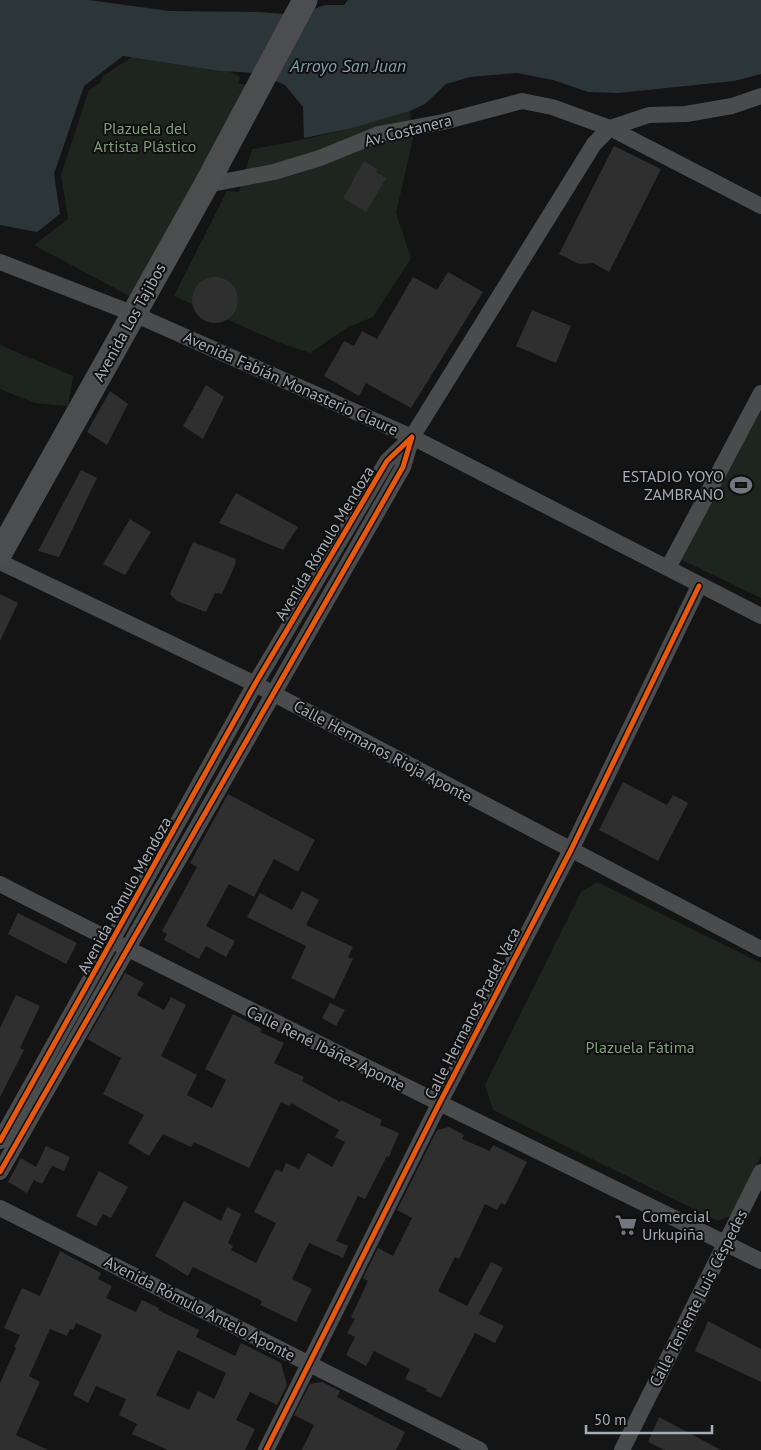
<svg xmlns="http://www.w3.org/2000/svg" width="761" height="1450" font-family="'PT Sans',sans-serif">
  <style>
    .green { fill: #1e251f }
    .water { fill: #2c3639 }
    .building { fill: #2f2f30; fill-rule: evenodd }
    .lines { fill: none; stroke-linecap: round; stroke-linejoin: round }
    .street { stroke: #494b4d; stroke-width: 16 }
    .primary { stroke: #4b4d4f; stroke-width: 25 }
    .cycleway-casing { stroke: #0f0f10; stroke-width: 8 }
    .cycleway { stroke: #e8590c; stroke-width: 5 }
    .labels { text-anchor: middle; stroke-width: 4; stroke-linejoin: round; paint-order: stroke }
    .park-label { font-size: 16px; fill: #829f7e; stroke: #0f0f10 }
    .street-label { font-size: 16px; fill: #a6adb5; stroke: #0f0f10 }
    .poi-label { font-size: 16px; fill: #a6adb5; stroke: #0f0f10; text-anchor: end }
    .water-label { font-size: 18px; font-style: italic; fill: #7fa0ae; stroke: #0f0f10 }
  </style>
  <rect width="100%" height="100%" fill="#141415"/>
  <g class="green">
    <polygon points="144,49 214,64 240,77 238,83 247,85 135,299 34,245 68,219 61,175 89,90 100,83 103,76"/>
    <path d="M410,111L413,139L396,213L411,258L373,317L348,327L310,353L278,342L174,296L227,191L239,192L252,149C306,141 358,126 410,111Z"/>
    <polygon points="0,345 73,376 68,406 35,403 0,389"/>
    <polygon points="761,411 761,598 680,559"/>
    <polygon points="597,882 761,963 761,1156 732,1215 718,1221 493,1110 485,1085 581,892"/>
  </g>
  <polygon class="water" points="0,0 88,0 170,11 259,12 298,15 325,5 344,5 348,0 761,0 761,74 734,81 618,93 588,92 553,80 517,73 470,77 446,84 425,104 410,111 352,128 304,138 303,107 285,85 257,73 221,71 123,56 84,86 54,174 60,214 37,232 0,225"/>
  <g class="building">
    <polygon points="614,146 661,169 609,272 593,263 579,264 559,254"/>
    <polygon points="364,161 377,169 376,172 386,178 366,212 343,198"/>
    <polygon points="448,272 483,292 411,408 366,383 359,396 324,376 344,341 354,346 362,331 377,339 413,277 437,290"/>
    <circle cx="215" cy="300" r="23"/>
    <polygon points="532,310 571,326 556,363 516,346"/>
    <polygon points="206,385 224,397 203,439 183,426"/>
    <polygon points="110,391 128,404 107,445 87,432"/>
    <polygon points="81,470 97,478 59,557 38,551"/>
    <polygon points="236,493 298,527 283,550 219,523"/>
    <polygon points="130,519 151,532 125,575 103,564"/>
    <polygon points="193,542 236,559 235,565 222,594 215,593 206,612 177,601 170,594"/>
    <polygon points="0,594 18,603 0,641"/>
    <polygon points="623,782 667,805 673,795 688,803 658,861 599,830"/>
    <polygon points="228,794 315,840 298,872 274,859 254,897 229,884 206,926 235,941 226,957 206,946 199,959 164,940 167,934 162,931 197,867 190,863"/>
    <polygon points="302,891 319,900 306,925 353,947 348,957 353,959 334,999 291,978 306,946 247,917 260,893 292,910"/>
    <polygon points="18,913 77,943 66,964 8,934"/>
    <polygon points="125,973 144,983 137,995 164,1010 171,997 186,1005 161,1056 197,1075 187,1095 212,1108 226,1080 205,1069 233,1014 262,1029 260,1032 284,1043 274,1063 304,1077 302,1081 340,1102 341,1100 382,1120 380,1125 399,1133 389,1157 387,1156 365,1199 358,1196 336,1241 348,1246 343,1258 309,1243 292,1279 312,1289 296,1322 260,1305 262,1301 193,1267 188,1276 155,1256 184,1201 221,1221 227,1207 241,1214 228,1243 233,1246 231,1250 256,1263 276,1223 254,1212 276,1169 282,1172 286,1163 299,1169 308,1153 332,1167 345,1142 335,1137 339,1130 291,1103 290,1106 281,1102 249,1168 194,1142 191,1147 163,1134 149,1156 128,1143 144,1115 103,1094 121,1058 87,1039"/>
    <polygon points="16,995 40,1006 20,1048 24,1050 0,1097 0,1028"/>
    <polygon points="330,1003 345,1010 336,1026 322,1018"/>
    <polygon points="449,1127 464,1135 462,1139 490,1151 493,1145 527,1162 505,1205 501,1203 497,1210 485,1204 459,1259 455,1257 438,1291 467,1306 491,1262 503,1268 479,1314 504,1326 495,1343 475,1333 441,1398 426,1391 427,1389 405,1379 410,1369 374,1351 366,1366 346,1355 355,1337 347,1333 355,1319 351,1317 368,1281 363,1278 378,1248 393,1256 412,1218 397,1210 437,1130"/>
    <polygon points="46,1146 70,1157 64,1171 52,1166 42,1184 34,1180 27,1193 8,1182 21,1158 36,1167"/>
    <polygon points="99,1171 128,1187 111,1218 103,1214 96,1226 76,1216"/>
    <path d="M60,1251L101,1273L98,1279L112,1286L106,1298L136,1312L142,1300L159,1308L158,1310L199,1330L196,1337L235,1356L241,1343L281,1363L287,1385L277,1405L250,1392L236,1420L255,1429L245,1450H168L132,1434L137,1424L119,1415L126,1399L96,1386L88,1403L73,1395L102,1335L76,1323L73,1330L70,1329L67,1336L50,1329L29,1376L40,1382L16,1435L48,1450H0V1383L16,1348L14,1347L20,1335L4,1328L22,1288L40,1296ZM178,1350L226,1373L214,1399L198,1391L189,1410L156,1395Z"/>
    <polygon points="708,1321 761,1349 761,1382 695,1351"/>
    <polygon points="322,1382 340,1391 337,1397 405,1432 396,1450 302,1450 314,1425 294,1415 310,1384"/>
    <polygon points="659,1417 721,1450 665,1450 648,1442"/>
  </g>
  <g class="lines">
    <g class="street">
      <polyline points="206,185 274,172 320,158 379,134 443,122 522,101 552,107 610,128 761,206"/>
      <polyline points="0,262 134,314 412,437 761,616"/>
      <polyline points="412,437 594,144 610,128 649,115 686,114 732,106 761,96"/>
      <polyline points="0,562 255,684 761,949"/>
      <polyline points="668,568 761,393"/>
      <path d="M0,884C252,1013 507,1135 761,1261"/>
      <polyline points="0,1141 255,684 387,461 412,437 403,467 0,1172"/>
      <polyline points="0,1208 480,1450"/>
      <polyline points="266,1450 439,1104 571,850 699,586"/>
      <polyline points="622,1450 761,1172"/>
    </g>
    <polyline class="primary" points="0,553 206,185 305,0"/>
    <g class="cycleway-casing">
      <g id="cycleway">
        <polyline points="0,1141 255,684 387,461 412,437 403,467 0,1172"/>
        <polyline points="266,1450 439,1104 571,850 699,586"/>
      </g>
    </g>
    <use href="#cycleway" class="cycleway"/>
  </g>
  <defs>
    <g id="stadium-bare" transform="scale(1.725)"><path d="M0-5a6.5 5 0 1 0 0 10a6.5 5 0 1 0 0-10ZM-3.5-1.8h7v3.6h-7Z" fill="#73777d" stroke="#0f0f10" stroke-width="2.5" paint-order="stroke"/></g>
    <g id="supermarket-bare" transform="scale(1.725)"><path d="M-6-5.5h2.5l.6 2H6L4.5 2H-2.5L-4.4-4H-6ZM-1.5 3.2a1.3 1.3 0 1 0 .1 0ZM3 3.2a1.3 1.3 0 1 0 .1 0Z" fill="#73777d" stroke="#0f0f10" stroke-width="2.5" paint-order="stroke"/></g>
  </defs>
  <g fill-rule="evenodd">
    <use href="#stadium-bare" x="741" y="485"/>
    <use href="#supermarket-bare" x="626" y="1225"/>
  </g>
  <g class="labels">
    <g class="park-label">
      <text x="145" y="134">Plazuela del<tspan x="145" dy="18">Artista Plástico</tspan></text>
      <text x="640" y="1053">Plazuela Fátima</text>
    </g>
    <g class="street-label">
      <text transform="translate(408 130) rotate(-14)" y="6">Av. Costanera</text>
      <text transform="translate(129 322) rotate(-61)" y="6">Avenida Los Tajibos</text>
      <text transform="translate(291 383) rotate(24)" y="6">Avenida Fabián Monasterio Claure</text>
      <text transform="translate(324 543) rotate(-59)" y="6">Avenida Rómulo Mendoza</text>
      <text transform="translate(383 751) rotate(28)" y="6">Calle Hermanos Rioja Aponte</text>
      <text transform="translate(124 895) rotate(-61)" y="6">Avenida Rómulo Mendoza</text>
      <text transform="translate(472 1013) rotate(-63)" y="6">Calle Hermanos Pradel Vaca</text>
      <text transform="translate(326 1048) rotate(26)" y="6">Calle René Ibáñez Aponte</text>
      <text transform="translate(698 1298) rotate(-63)" y="6">Calle Teniente Luis Céspedes</text>
      <text transform="translate(200 1308) rotate(27)" y="6">Avenida Rómulo Antelo Aponte</text>
    </g>
    <g class="poi-label">
      <text x="724" y="482">ESTADIO YOYO<tspan x="724" dy="18">ZAMBRANO</tspan></text>
      <text x="642" y="1222" text-anchor="start">Comercial<tspan x="642" dy="18">Urkupiña</tspan></text>
    </g>
    <g class="water-label">
      <text x="348" y="72">Arroyo San Juan</text>
    </g>
  </g>
  <path d="M586 1425v8h126v-8" fill="none" stroke="#a6adb5" stroke-width="2.5"/>
  <text x="594" y="1425" font-size="15" fill="#a6adb5" stroke="#0f0f10" stroke-width="4" paint-order="stroke">50 m</text>
</svg>
